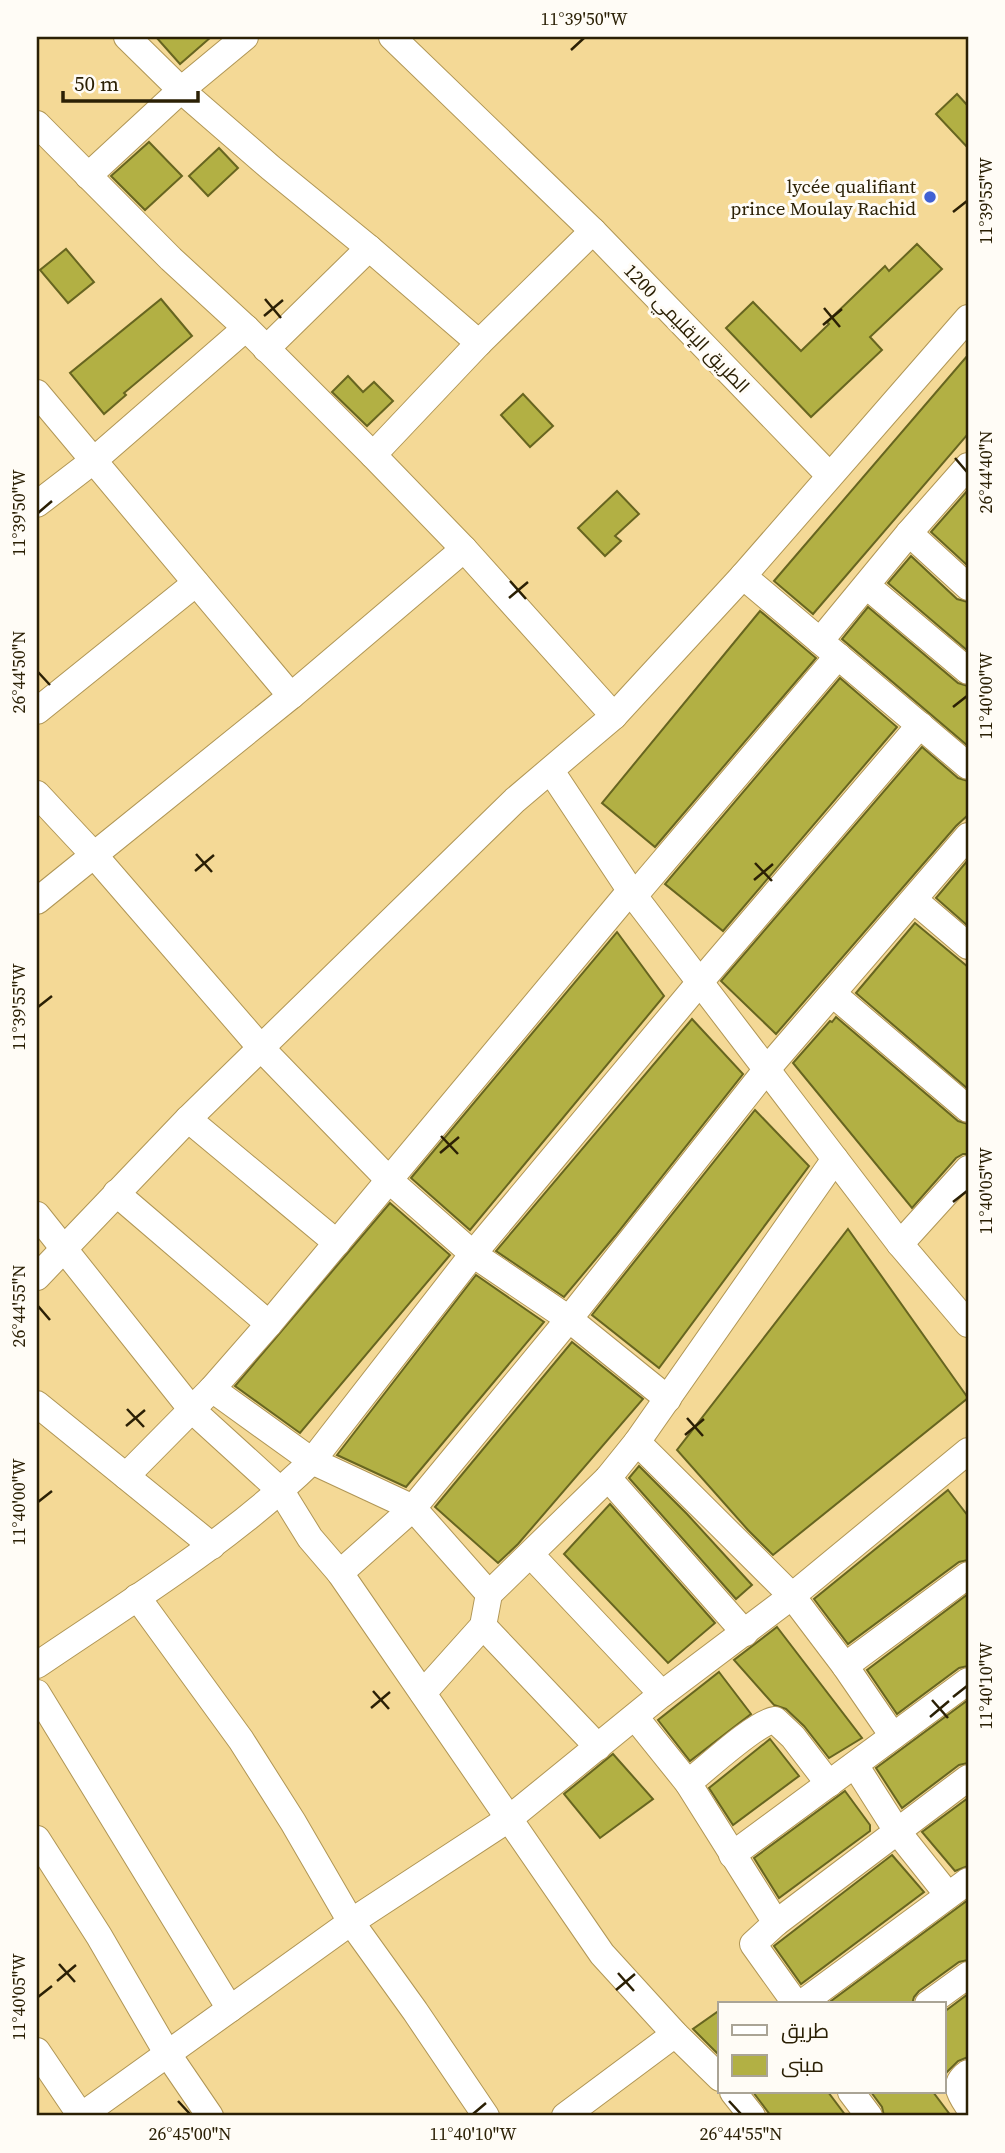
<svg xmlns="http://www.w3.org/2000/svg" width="1005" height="2153" font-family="'Source Serif 4',Cairo,serif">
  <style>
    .building { fill: #b2b044; stroke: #676520; stroke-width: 2 }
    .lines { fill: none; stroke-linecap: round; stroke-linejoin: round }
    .minor-casing { stroke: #b09655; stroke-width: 28 }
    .minor { stroke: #fff; stroke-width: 26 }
    .ticks { fill: none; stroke: #2b2005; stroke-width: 2.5 }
    .poi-dot { fill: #4161d3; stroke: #fffcf6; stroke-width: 2.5 }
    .labels { text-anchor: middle; stroke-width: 6; stroke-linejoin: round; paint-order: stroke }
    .poi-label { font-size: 19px; fill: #2b2005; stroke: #fffcf6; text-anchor: end }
    .street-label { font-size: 19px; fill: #2b2005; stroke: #fffcf6 }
    .neatline { fill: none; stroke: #2b2005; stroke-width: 2.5 }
    .ticks-label { font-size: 18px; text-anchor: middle; fill: #2b2005 }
  </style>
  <rect width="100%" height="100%" fill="#f4d996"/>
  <g class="building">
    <polygon points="156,37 211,37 180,64"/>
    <polygon points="957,94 968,106 968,148 936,114"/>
    <polygon points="149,142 182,176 145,210 111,176"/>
    <polygon points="219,148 238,168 208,196 189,176"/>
    <polygon points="917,244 942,269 870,337 882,350 811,417 726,328 753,302 801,351 829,324 827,322 885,266 889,271"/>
    <polygon points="66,249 94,282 68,303 40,270"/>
    <polygon points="161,299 192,336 124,393 126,395 104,414 70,373"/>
    <polygon points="968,355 968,434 813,614 774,581"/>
    <polygon points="348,376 363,392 374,382 393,401 367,426 332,392"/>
    <polygon points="523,394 553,426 530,447 501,415"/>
    <polygon points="968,490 968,566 931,532"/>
    <polygon points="617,491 639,514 615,536 621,541 605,556 578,528"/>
    <polygon points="911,556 957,599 968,602 968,651 888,583"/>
    <polygon points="868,607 958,683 968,686 968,746 842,639"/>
    <polygon points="760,611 816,658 655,847 602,803"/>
    <polygon points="840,678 897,727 723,931 665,884"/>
    <polygon points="922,747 958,778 968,781 968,815 956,826 776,1034 721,981"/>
    <polygon points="968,860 968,926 936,898"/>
    <polygon points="915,923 968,967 968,1089 856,993"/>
    <polygon points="617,932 664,996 470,1230 411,1178"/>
    <polygon points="836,1017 958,1121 968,1124 968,1154 963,1154 956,1158 912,1208 793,1063 830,1021 832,1022"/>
    <polygon points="692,1019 743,1074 615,1236 564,1297 496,1251"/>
    <polygon points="755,1110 809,1166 659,1368 592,1315"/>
    <polygon points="390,1203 450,1255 300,1433 235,1386"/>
    <polygon points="848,1229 968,1398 773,1555 748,1530 677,1450"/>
    <polygon points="476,1275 544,1322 406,1487 337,1455"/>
    <polygon points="572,1342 643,1399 518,1544 498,1563 435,1507"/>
    <polygon points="639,1466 687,1514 752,1585 736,1599 629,1478"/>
    <polygon points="948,1490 968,1516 968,1560 959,1562 848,1644 814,1599"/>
    <polygon points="610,1504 715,1623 668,1663 564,1554"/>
    <polygon points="968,1594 968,1666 959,1668 897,1714 867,1670"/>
    <polygon points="777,1627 862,1738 829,1758 804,1726 786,1709 774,1705 734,1660"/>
    <polygon points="719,1672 751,1714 690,1761 658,1720"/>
    <polygon points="968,1700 968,1763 959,1765 902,1808 876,1768"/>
    <polygon points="770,1739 799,1776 733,1825 709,1788"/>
    <polygon points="613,1754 653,1799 600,1838 564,1794"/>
    <polygon points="845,1791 870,1825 870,1831 779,1898 754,1858"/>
    <polygon points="968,1798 968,1866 955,1871 922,1832"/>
    <polygon points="892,1855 924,1892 801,1984 774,1946"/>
    <polygon points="968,1900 968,1960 959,1962 919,1991 914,1997 912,2004 827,2004"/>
    <polygon points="968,1994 968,2057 958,2061 944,2075 944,2012"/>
    <polygon points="720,2010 720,2056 693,2029"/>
    <polygon points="753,2092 828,2092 846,2116 771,2116"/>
    <polygon points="871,2092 933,2092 951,2116 884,2116 882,2107"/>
  </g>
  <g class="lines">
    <g class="minor-casing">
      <g id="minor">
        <polyline points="127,37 181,90 271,168 369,248 479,343"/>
        <polyline points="392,37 593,231 829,475"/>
        <polyline points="37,124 171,259 246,328 373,455 464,549 614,716"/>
        <polyline points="88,176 181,90 245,37"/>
        <polyline points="266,349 369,248"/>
        <polyline points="37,393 291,696"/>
        <polyline points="373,455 479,343 593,231"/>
        <polyline points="37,504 93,461 246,328"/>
        <polyline points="909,533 968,587"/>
        <polyline points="743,576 968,766"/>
        <polyline points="867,586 968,671"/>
        <polyline points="820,641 909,533 968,466"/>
        <polyline points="37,711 196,583"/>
        <polyline points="551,771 634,896 900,1244 968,1324"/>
        <polyline points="37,794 94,855 261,1048 389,1180 473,1254 569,1319 668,1399"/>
        <polyline points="634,896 838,656"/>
        <polyline points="914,900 968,946"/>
        <polyline points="37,901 291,696 464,549"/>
        <polyline points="833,994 968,1109"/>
        <polyline points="188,1119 337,1243"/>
        <polyline points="116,1193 269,1324"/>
        <polyline points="37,1215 192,1410 281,1491 310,1538 340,1573 602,1954 675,2034 720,2078"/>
        <polyline points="900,1244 968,1169"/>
        <polyline points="37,1277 188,1119 515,800 614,716 743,576 968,318"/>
        <polyline points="212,1389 312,1461 413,1508 489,1594"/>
        <polyline points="37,1404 212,1546"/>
        <polyline points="637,1442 792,1596 845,1666 893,1736"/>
        <polyline points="126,1476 212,1389 269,1324 630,891"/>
        <polyline points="608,1478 745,1633"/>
        <polyline points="531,1555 662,1694"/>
        <polyline points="340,1573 413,1508 569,1319 767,1069 968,836"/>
        <polyline points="137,1597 241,1740 293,1822 351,1922 415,2011 486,2116"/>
        <polyline points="483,1626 598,1747"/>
        <path d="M37,1665C131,1601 230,1541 312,1461L473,1254L700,982L920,725"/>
        <polyline points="845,1666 968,1575"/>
        <polyline points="37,1693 230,2009"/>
        <polyline points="423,1693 483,1626 489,1594 608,1478 637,1442 835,1159"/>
        <polyline points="635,1717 688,1783 776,1923 753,1944 796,2004"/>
        <polyline points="855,1765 897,1831 948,1895"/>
        <path d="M688,1783C706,1769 756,1722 775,1720L793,1737L829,1784"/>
        <polyline points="37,1839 99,1936 167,2053 210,2116"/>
        <polyline points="732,1855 968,1681"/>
        <polyline points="776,1923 968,1778"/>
        <polyline points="801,2004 968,1881"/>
        <polyline points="928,2004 968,1975"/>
        <polyline points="37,2051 81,2116"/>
        <path d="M968,2073C953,2084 959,2093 968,2106"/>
        <polyline points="733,2092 752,2116"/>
        <polyline points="851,2092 869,2116"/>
        <polyline points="81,2116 351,1922 510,1818 662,1694 792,1596 968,1451"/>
        <polyline points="565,2116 675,2034"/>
      </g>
    </g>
    <use href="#minor" class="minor"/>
  </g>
  <path class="ticks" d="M571,50L584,38M953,212L967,201M265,299L281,318M824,308L840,327M264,316L283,300M823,325L842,309M955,458L967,472M38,513L52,501M510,581L526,599M509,598L528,582M38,672L50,685M953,707L967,696M196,854L212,872M755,863L772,881M195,871L214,855M754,880L773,864M38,1007L52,996M441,1136L458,1154M440,1153L459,1137M953,1202L967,1191M38,1306L50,1320M127,1409L144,1427M687,1418L703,1436M126,1426L145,1410M685,1435L704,1419M38,1502L52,1491M373,1691L389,1709M953,1697L967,1686M932,1700L948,1718M371,1708L390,1692M930,1717L949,1701M59,1964L75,1982M618,1973L634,1991M57,1981L76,1965M616,1990L635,1974M38,1997L52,1986M178,2101L190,2114M729,2101L741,2114M473,2114L486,2103"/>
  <circle class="poi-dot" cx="930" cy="197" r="7"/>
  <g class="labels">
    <g class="poi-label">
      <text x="916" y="193">lycée qualifiant<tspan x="916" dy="22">prince Moulay Rachid</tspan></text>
    </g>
    <g class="street-label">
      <text transform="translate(687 328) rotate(46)" y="7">الطريق الإقليمي 1200</text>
    </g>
  </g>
  <rect width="1005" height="2153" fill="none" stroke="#fffcf6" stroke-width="77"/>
  <rect x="718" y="2002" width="228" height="91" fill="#fffcf6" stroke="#aaa496" stroke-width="2"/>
  <rect x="732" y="2025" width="35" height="10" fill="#ffffff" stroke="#aaa496" stroke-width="2"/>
  <text x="781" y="2038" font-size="21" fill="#2b2005">طريق</text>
  <rect x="732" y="2055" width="35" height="21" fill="#b2b044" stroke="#aaa496" stroke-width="2"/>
  <text x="781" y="2072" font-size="21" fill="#2b2005">مبنى</text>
  <path d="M63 91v10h135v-10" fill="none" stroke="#2b2005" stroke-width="3.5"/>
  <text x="74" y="91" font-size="21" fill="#2b2005" stroke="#fffcf6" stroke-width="5" paint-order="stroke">50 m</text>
  <rect x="38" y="38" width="929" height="2076" class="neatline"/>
  <g class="ticks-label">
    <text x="584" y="25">11°39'50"W</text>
    <text transform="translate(986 201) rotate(-90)" y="6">11°39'55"W</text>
    <text transform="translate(986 472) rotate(-90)" y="6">26°44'40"N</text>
    <text transform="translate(19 513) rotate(-90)" y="6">11°39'50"W</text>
    <text transform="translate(19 672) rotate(-90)" y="6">26°44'50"N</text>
    <text transform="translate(986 696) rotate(-90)" y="6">11°40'00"W</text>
    <text transform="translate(19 1007) rotate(-90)" y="6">11°39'55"W</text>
    <text transform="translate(986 1191) rotate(-90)" y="6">11°40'05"W</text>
    <text transform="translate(19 1306) rotate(-90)" y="6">26°44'55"N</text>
    <text transform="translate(19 1502) rotate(-90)" y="6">11°40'00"W</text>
    <text transform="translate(986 1686) rotate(-90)" y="6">11°40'10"W</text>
    <text transform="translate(19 1997) rotate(-90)" y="6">11°40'05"W</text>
    <text x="190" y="2140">26°45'00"N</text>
    <text x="473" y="2140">11°40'10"W</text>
    <text x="741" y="2140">26°44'55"N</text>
  </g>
</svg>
